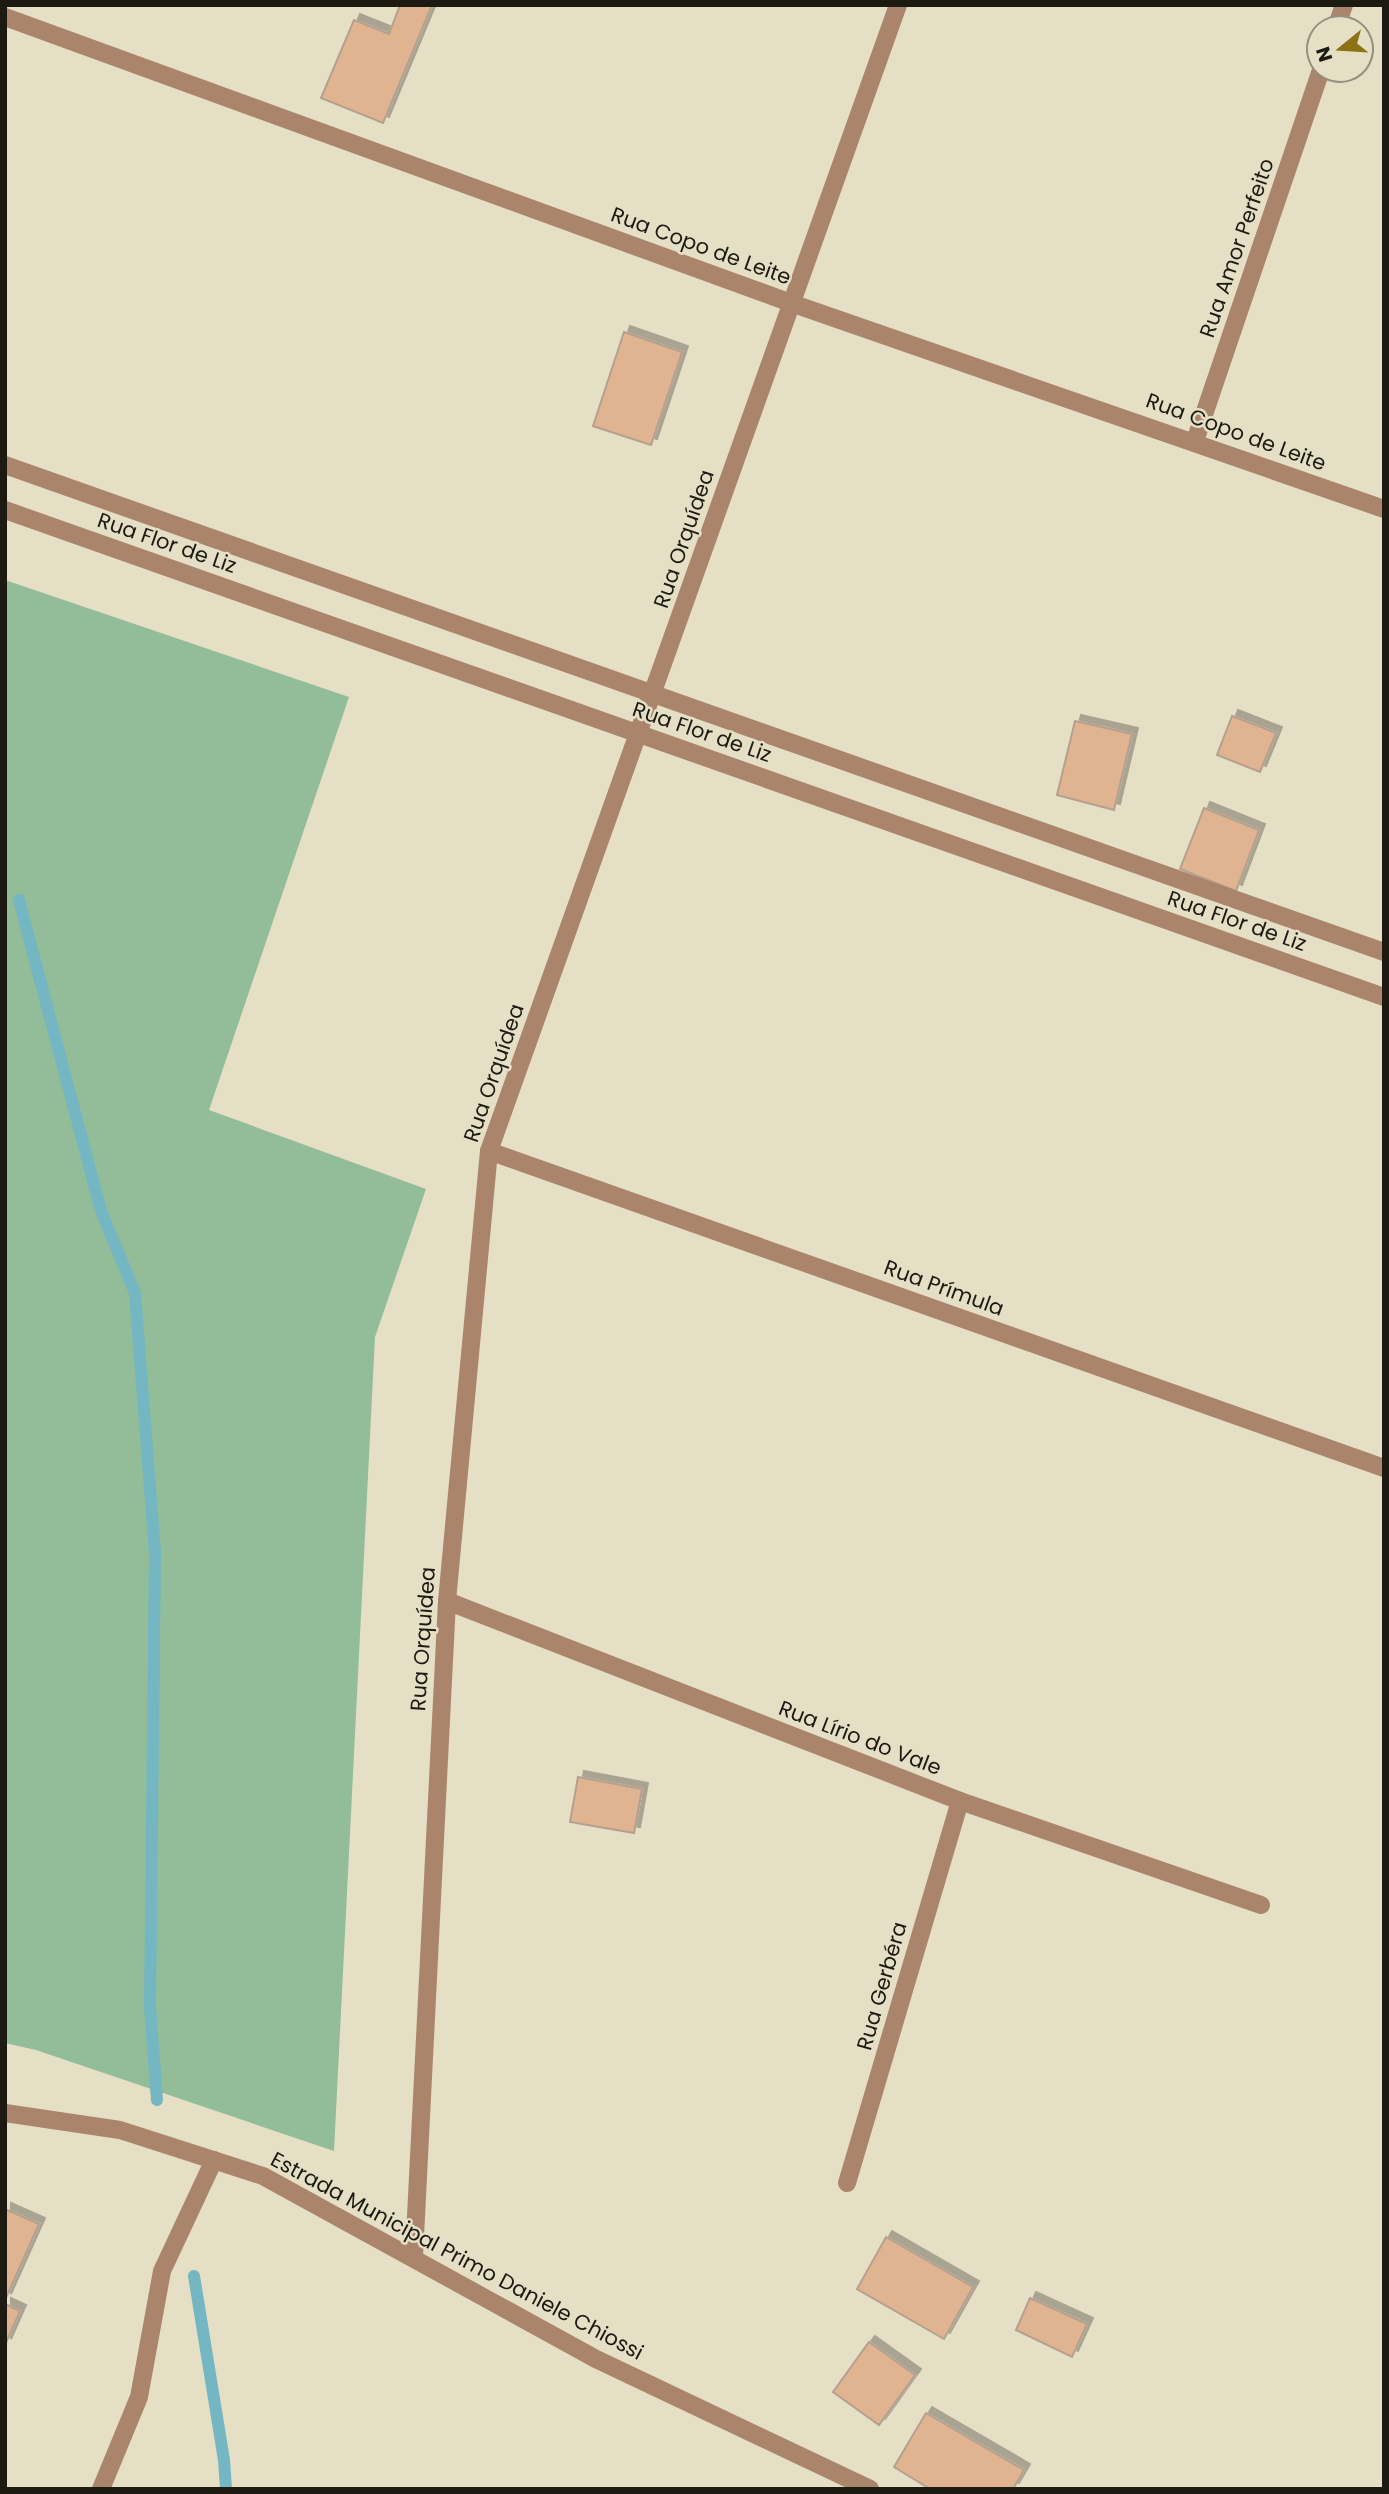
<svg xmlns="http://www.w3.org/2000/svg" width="1389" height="2494" font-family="Poppins,sans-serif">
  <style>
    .forest { fill: #92bd98 }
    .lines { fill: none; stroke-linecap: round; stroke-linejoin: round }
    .stream { stroke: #74b6c2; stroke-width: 12 }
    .building { fill: #e0b491; stroke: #b5a090; stroke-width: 2; filter: url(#shadow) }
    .lane { stroke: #aa856c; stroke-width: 18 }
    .street { stroke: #aa856c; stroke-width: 18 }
    .labels { text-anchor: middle; stroke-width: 5; stroke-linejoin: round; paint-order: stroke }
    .street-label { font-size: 21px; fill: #1c1a11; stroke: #e5dfc6 }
  </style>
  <defs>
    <filter id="shadow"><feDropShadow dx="6" dy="-6" stdDeviation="0" flood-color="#0004"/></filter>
  </defs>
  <rect width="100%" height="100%" fill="#e5dfc6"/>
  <polygon class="forest" points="5,580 349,697 209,1110 426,1189 375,1337 334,2151 36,2050 5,2043"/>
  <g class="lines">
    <g class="stream">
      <polyline points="19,900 101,1211 135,1293 155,1553 150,2007 157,2100"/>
      <polyline points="194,2276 224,2460 226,2489"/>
    </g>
  </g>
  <g class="building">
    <polygon points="400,5 432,5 383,123 321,98 354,20 389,34"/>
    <polygon points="624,332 682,352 651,445 593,426"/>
    <polygon points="1232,716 1276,733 1260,772 1217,755"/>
    <polygon points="1075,721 1132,734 1114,810 1057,795"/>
    <polygon points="1204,808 1259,830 1236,891 1180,869"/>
    <polygon points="578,1777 642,1789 634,1833 570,1822"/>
    <polygon points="5,2209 39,2224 5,2300"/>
    <polygon points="886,2237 973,2287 944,2339 857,2289"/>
    <polygon points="1030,2298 1087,2324 1072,2357 1016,2330"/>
    <polygon points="5,2304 20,2311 5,2345"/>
    <polygon points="869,2342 915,2375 879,2425 833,2392"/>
    <polygon points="926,2413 1024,2470 1013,2489 930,2489 894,2467"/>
  </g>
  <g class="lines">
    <polyline class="lane" points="101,2489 139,2397 162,2271 214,2160"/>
    <g class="street">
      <polyline points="5,17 791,303 1384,509"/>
      <polyline points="1336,28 1344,5"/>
      <polyline points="1195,441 1321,70"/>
      <polyline points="5,465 1384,952"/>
      <polyline points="5,510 1384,997"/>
      <polyline points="489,1151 1384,1468"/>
      <polyline points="447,1601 960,1801 1261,1905"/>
      <polyline points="5,2113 120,2130 263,2176 596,2359 870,2489"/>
      <polyline points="847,2183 960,1801"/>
      <polyline points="414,2256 447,1601 489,1151 898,5"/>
    </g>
  </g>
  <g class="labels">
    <g class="street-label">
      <text transform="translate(701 246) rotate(20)" y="7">Rua Copo de Leite</text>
      <text transform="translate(1237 248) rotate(-71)" y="7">Rua Amor Perfeito</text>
      <text transform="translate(1236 432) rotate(20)" y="7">Rua Copo de Leite</text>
      <text transform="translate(684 539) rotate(-71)" y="7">Rua Orquídea</text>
      <text transform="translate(167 543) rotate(19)" y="7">Rua Flor de Liz</text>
      <text transform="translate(702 732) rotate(19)" y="7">Rua Flor de Liz</text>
      <text transform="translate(1237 921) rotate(19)" y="7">Rua Flor de Liz</text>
      <text transform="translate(494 1073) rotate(-71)" y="7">Rua Orquídea</text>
      <text transform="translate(944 1288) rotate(20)" y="7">Rua Prímula</text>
      <text transform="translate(423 1639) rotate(-86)" y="7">Rua Orquídea</text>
      <text transform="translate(860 1738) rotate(21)" y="7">Rua Lírio do Vale</text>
      <text transform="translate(882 1986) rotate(-74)" y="7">Rua Gerbéra</text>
      <text transform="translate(457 2256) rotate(28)" y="7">Estrada Municipal Primo Daniele Chiossi</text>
    </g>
  </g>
  <rect width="1389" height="2494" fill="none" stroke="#1c1a11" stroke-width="14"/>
  <g transform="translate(1340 49) rotate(252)"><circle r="33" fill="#e5dfc6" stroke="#95907e" stroke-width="2"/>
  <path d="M0-5L12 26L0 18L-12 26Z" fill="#8d7215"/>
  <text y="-10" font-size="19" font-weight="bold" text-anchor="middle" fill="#1c1a11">N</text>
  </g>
</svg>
